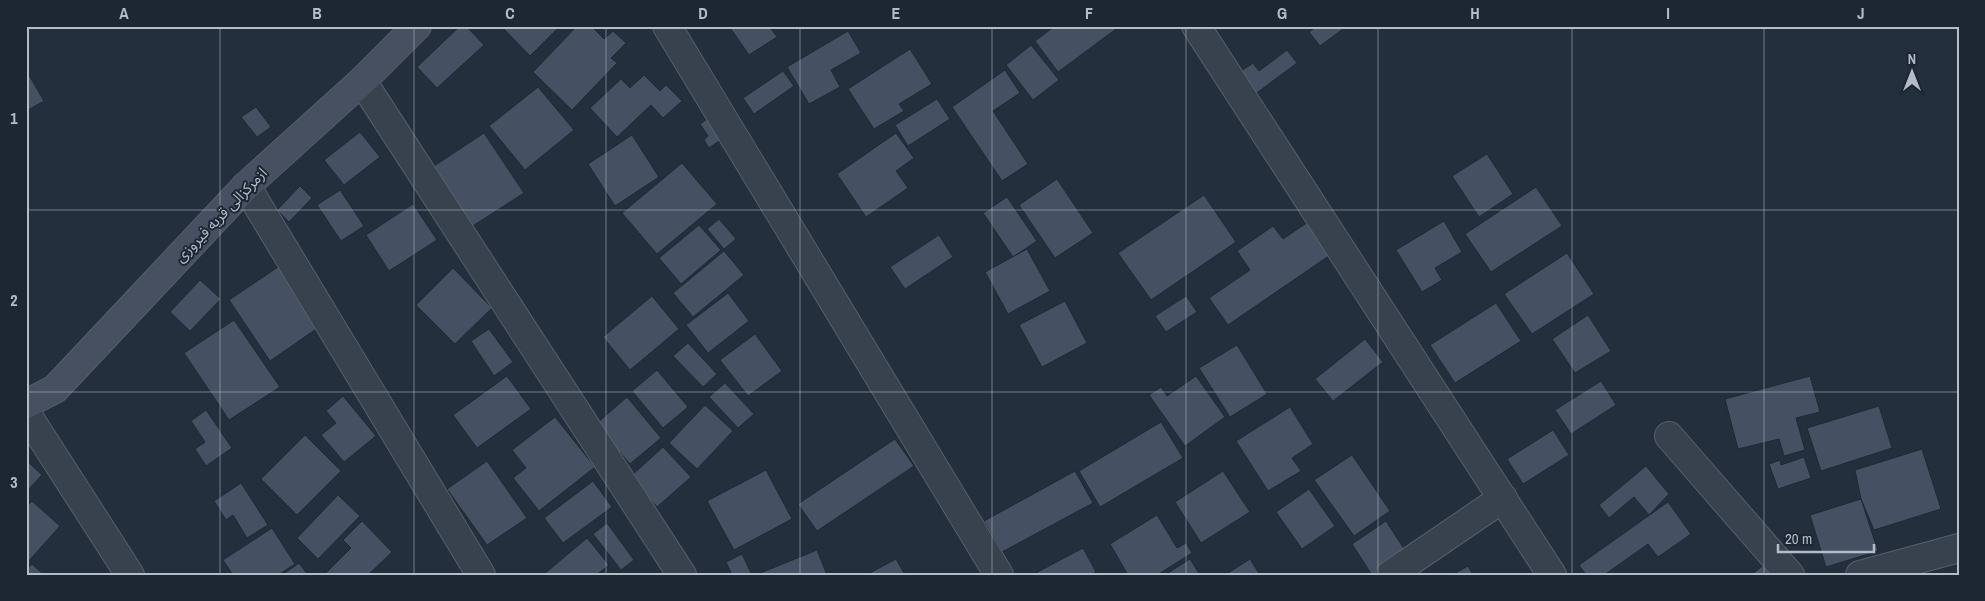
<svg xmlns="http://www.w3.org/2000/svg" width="1985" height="601" font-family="'Archivo Narrow','Noto Sans Arabic',sans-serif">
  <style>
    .building { fill: #455162; stroke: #1f2835 }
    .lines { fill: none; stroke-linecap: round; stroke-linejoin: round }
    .minor-casing { stroke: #565f6c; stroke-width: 30 }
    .secondary-casing { stroke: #565f6c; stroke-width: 30 }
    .minor { stroke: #38414e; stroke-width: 28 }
    .secondary { stroke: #465061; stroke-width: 28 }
    .grid { fill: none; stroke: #b4bcc9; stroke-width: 1; stroke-opacity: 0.55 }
    .labels { text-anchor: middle; stroke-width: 4; stroke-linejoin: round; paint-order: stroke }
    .street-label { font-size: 15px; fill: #b4bcc9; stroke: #1d2633 }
    .neatline { fill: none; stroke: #b4bcc9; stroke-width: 2 }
    .grid-label { font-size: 16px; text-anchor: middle; font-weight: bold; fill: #b4bcc9 }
  </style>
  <rect width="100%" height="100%" fill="#242f3e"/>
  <g class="building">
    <polygon points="460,26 466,26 484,45 437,88 417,67"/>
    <polygon points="501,26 560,26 530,56"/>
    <polygon points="577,26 591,26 604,39 613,31 626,43 611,58 617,63 572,110 533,72"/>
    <polygon points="729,26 769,26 777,37 749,55"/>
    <polygon points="1055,26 1120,26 1058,72 1035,41"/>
    <polygon points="1317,26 1347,26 1320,46 1309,32"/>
    <polygon points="848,31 861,53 831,70 840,87 809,104 787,67"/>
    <polygon points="1031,45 1059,80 1033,100 1006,65"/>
    <polygon points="910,49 932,84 899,104 904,111 874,129 848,89"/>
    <polygon points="1287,50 1297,63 1254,95 1238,73 1253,63 1259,71"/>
    <polygon points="26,70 44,101 26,111"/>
    <polygon points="1005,70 1020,93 993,111 1028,164 1002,181 952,107"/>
    <polygon points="783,71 794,86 754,114 743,98"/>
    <polygon points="644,75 660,91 666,85 682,101 663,118 651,105 617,137 590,108 621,79 630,88"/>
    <polygon points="538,87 574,130 525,170 489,126"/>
    <polygon points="937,99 950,119 908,146 895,125"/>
    <polygon points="256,107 271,127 257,137 241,117"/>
    <polygon points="714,114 729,134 709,148 704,140 708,136 700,124"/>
    <polygon points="360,132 380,157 344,185 324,160"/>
    <polygon points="484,133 524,193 465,231 425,172"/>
    <polygon points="896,133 914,158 896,171 908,188 866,217 837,174"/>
    <polygon points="632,135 659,177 615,206 588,164"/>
    <polygon points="1487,154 1513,194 1479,217 1452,176"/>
    <polygon points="682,163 717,204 657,254 622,213"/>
    <polygon points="1057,179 1093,233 1055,258 1019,205"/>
    <polygon points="300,186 312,198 289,222 277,210"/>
    <polygon points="1536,187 1562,226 1491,272 1465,234"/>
    <polygon points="340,190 364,226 341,241 317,205"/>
    <polygon points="1204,195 1236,242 1151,300 1118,253"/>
    <polygon points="1007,197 1037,241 1013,257 983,213"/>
    <polygon points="413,204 437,240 389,271 366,235"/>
    <polygon points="1314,218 1336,251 1228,325 1209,298 1250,270 1237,251 1273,226 1283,239"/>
    <polygon points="719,219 736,239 724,249 707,229"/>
    <polygon points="1444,221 1462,252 1435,268 1442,280 1422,292 1396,250"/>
    <polygon points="699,225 721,250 681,284 659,258"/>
    <polygon points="939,235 953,257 905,289 890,267"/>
    <polygon points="1027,249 1050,291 1008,314 985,272"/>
    <polygon points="724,251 744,275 693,317 673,293"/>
    <polygon points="1567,253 1594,294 1532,334 1504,294"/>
    <polygon points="281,265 322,325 270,361 229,300"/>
    <polygon points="453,268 492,308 455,344 416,305"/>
    <polygon points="200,280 221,299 190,331 170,312"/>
    <polygon points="728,293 749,321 708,353 686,325"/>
    <polygon points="652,296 679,329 630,370 603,337"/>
    <polygon points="1186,296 1197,312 1166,332 1155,316"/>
    <polygon points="1065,301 1087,343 1042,367 1019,325"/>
    <polygon points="1496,303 1521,341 1455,383 1430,345"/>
    <polygon points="1588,315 1611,351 1575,373 1552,339"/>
    <polygon points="234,320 280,387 229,420 184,353"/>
    <polygon points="489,329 513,362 494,376 471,341"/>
    <polygon points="755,334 782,371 748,396 720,360"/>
    <polygon points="1365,339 1383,362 1333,401 1315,379"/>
    <polygon points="688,343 717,374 703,387 673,356"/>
    <polygon points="1237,345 1267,394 1230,417 1199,368"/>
    <polygon points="657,370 688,407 663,428 632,391"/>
    <polygon points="507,376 531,409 477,448 453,415"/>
    <polygon points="1196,376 1225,417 1185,446 1149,395 1161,387 1167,396"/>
    <polygon points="1810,376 1820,412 1796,418 1805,450 1784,456 1779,439 1738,449 1725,399"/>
    <polygon points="1601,381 1616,405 1571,434 1555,410"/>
    <polygon points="725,383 754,414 738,428 709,397"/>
    <polygon points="343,396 376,436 344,462 321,435 336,423 326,411"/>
    <polygon points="627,397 661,438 630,464 596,424"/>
    <polygon points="705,405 733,431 697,469 669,443"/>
    <polygon points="1879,406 1892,448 1821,471 1807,428"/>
    <polygon points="1290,407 1313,444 1292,458 1301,471 1268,491 1236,441"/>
    <polygon points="206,410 232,448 206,466 195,449 205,442 191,421"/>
    <polygon points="555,417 595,467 539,511 513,478 526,468 512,450"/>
    <polygon points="1161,422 1183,458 1100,507 1079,471"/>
    <polygon points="1553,430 1569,455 1523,484 1507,459"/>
    <polygon points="305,435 341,471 297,515 261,479"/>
    <polygon points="895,439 914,466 817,531 798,504"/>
    <polygon points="663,447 691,477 657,507 630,477"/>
    <polygon points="1922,449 1941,509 1874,530 1861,499 1855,470"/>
    <polygon points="1352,455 1390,511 1354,536 1314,480"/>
    <polygon points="1804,457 1811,478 1778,489 1769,464 1780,460 1781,465"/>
    <polygon points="26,460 42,475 26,492"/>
    <polygon points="487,461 527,518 487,545 447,489"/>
    <polygon points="1646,466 1669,494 1649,515 1634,497 1609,518 1599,505"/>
    <polygon points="766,470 792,519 734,550 707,501"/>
    <polygon points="1075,471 1093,503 1002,552 984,521"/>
    <polygon points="1223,471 1250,512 1201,543 1175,502"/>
    <polygon points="593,481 612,507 563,543 544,518"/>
    <polygon points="241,483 268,525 247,538 233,515 226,520 214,501"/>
    <polygon points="1309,489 1335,526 1302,549 1276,512"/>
    <polygon points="338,495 360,516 318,559 297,538"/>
    <polygon points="1861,499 1878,551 1826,567 1810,515"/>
    <polygon points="32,501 60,526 26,564 26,507"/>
    <polygon points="1668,502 1691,534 1658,557 1648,544 1604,575 1586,575 1579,565"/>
    <polygon points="1157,515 1177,548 1186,543 1192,553 1157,575 1128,575 1110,544"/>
    <polygon points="362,521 392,552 368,575 328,575 326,573 351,548 343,540"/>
    <polygon points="1386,521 1406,552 1372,575 1352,544"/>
    <polygon points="607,523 634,560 621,570 593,534"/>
    <polygon points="272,528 295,564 278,575 233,575 223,560"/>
    <polygon points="587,538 609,565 596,575 543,575"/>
    <polygon points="1083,548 1096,572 1091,575 1032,575"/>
    <polygon points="817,550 827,575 759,575 758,574"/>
    <polygon points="742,554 752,575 732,575 726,562"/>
    <polygon points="896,559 905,575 866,575"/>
    <polygon points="1190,559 1200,575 1165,575"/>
    <polygon points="1250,559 1260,575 1225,575"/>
    <polygon points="1769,561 1779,575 1751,575"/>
    <polygon points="299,563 308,575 282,575"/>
    <polygon points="32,564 44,575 26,575 26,570"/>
    <polygon points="1468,566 1473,575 1452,575"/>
  </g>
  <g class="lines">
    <g class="minor-casing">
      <g id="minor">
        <polyline points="667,26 999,575"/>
        <polyline points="1196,26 1552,575"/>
        <polyline points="362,81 682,575"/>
        <polyline points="246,186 481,575"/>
        <polyline points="26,413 130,575"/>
        <polyline points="1669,436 1790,575"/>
        <polyline points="1390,575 1503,498"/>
        <polyline points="1860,575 1959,548"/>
      </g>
    </g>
    <g class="secondary-casing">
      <polyline id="secondary" points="26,404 55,389 246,186 362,81 417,26"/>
    </g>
    <use href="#minor" class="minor"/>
    <use href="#secondary" class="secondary"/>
  </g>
  <path class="grid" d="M220,26V575M414,26V575M606,26V575M800,26V575M992,26V575M1186,26V575M1378,26V575M1572,26V575M1764,26V575M26,210H1959M26,392H1959"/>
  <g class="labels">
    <g class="street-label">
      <text transform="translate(221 215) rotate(-46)" y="5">ازمرکزالی قریه فیروزی</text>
    </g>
  </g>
  <rect width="1985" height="601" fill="none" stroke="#1d2633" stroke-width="55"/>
  <g transform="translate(1912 72)" stroke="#1d2633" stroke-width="4" paint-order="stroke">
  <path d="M0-4L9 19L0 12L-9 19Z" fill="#b4bcc9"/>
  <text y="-8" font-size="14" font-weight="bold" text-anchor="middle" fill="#b4bcc9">N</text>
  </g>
  <path d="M1778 544v8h96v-8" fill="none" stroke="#b4bcc9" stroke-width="2.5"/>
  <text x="1785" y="544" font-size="15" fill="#b4bcc9" stroke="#1d2633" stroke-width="4" paint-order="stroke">20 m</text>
  <rect x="28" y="28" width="1930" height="546" class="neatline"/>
  <g class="grid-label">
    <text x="124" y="19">A</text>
    <text x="317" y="19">B</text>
    <text x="510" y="19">C</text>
    <text x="703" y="19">D</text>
    <text x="896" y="19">E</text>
    <text x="1089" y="19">F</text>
    <text x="1282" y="19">G</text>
    <text x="1475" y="19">H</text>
    <text x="1668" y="19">I</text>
    <text x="1861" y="19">J</text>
    <text x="14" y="124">1</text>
    <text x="14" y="306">2</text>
    <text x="14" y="488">3</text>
  </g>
</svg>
